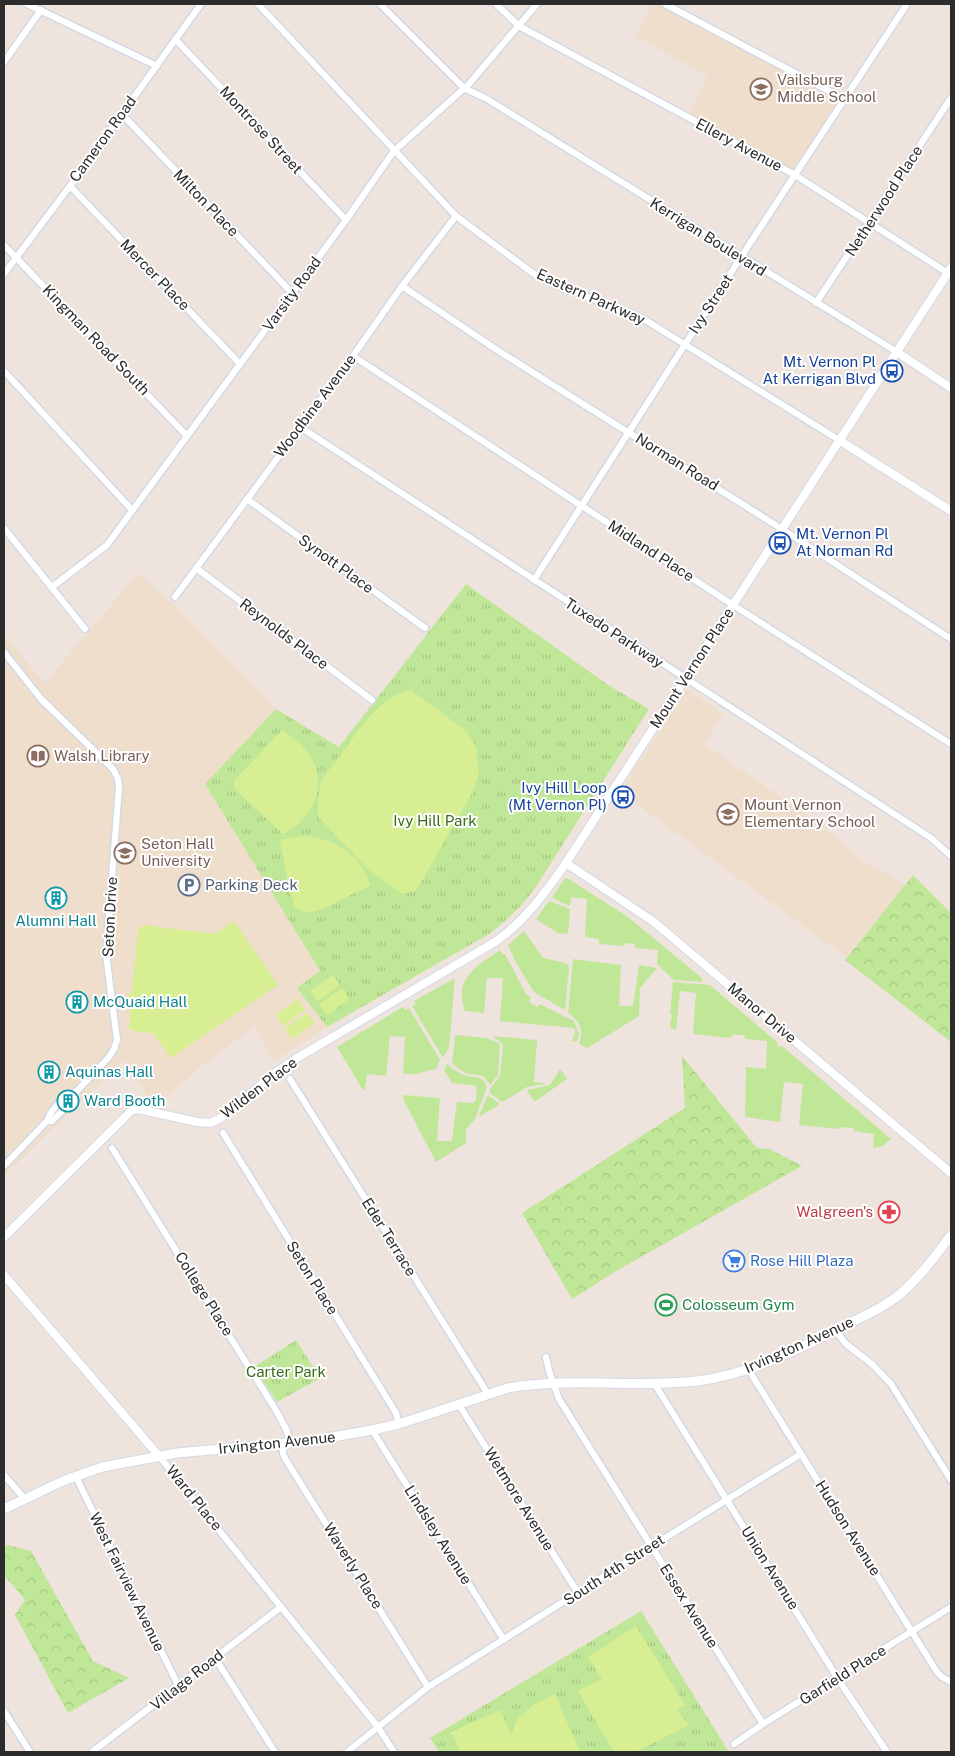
<svg xmlns="http://www.w3.org/2000/svg" width="955" height="1756" font-family="'Public Sans',sans-serif">
  <style>
    .education { fill: #f0decc }
    .grass { fill: #c0e797 }
    .forest { fill: url(#forest-crowns) }
    .park { fill: url(#park-tufts) }
    .pitch { fill: #d8ee93 }
    .lines { fill: none; stroke-linecap: round; stroke-linejoin: round }
    .minor-casing { stroke: #d2d9e5; stroke-width: 9 }
    .tertiary-casing { stroke: #d2d9e5; stroke-width: 10 }
    .secondary-casing { stroke: #d2d9e5; stroke-width: 11 }
    .minor { stroke: #fff; stroke-width: 6 }
    .tertiary { stroke: #fff; stroke-width: 8 }
    .secondary { stroke: #fff; stroke-width: 9 }
    .labels { text-anchor: middle; stroke-width: 4; stroke-linejoin: round; paint-order: stroke }
    .education-label { font-size: 15px; fill: #785e54; stroke: #fff; text-anchor: start }
    .street-label { font-size: 15px; fill: #2c2c2c; stroke: #fff }
    .transit-label { font-size: 15px; fill: #164399; stroke: #fff; text-anchor: end }
    .park-label { font-size: 15px; fill: #386d17; stroke: #fff }
    .service-label { font-size: 15px; fill: #4e5e75; stroke: #fff; text-anchor: start }
    .culture-label { font-size: 15px; fill: #0d838f; stroke: #fff; text-anchor: start }
    .health-label { font-size: 15px; fill: #be3a42; stroke: #fff; text-anchor: end }
    .shop-label { font-size: 15px; fill: #366cbe; stroke: #fff; text-anchor: start }
    .leisure-label { font-size: 15px; fill: #27864d; stroke: #fff; text-anchor: start }
  </style>
  <defs>
    <pattern id="forest-crowns" width="20" height="18" patternUnits="userSpaceOnUse" patternTransform="scale(1.25)"><rect width="20" height="18" fill="#c0e797"/><path d="M2 6a3 3 0 1 1 6 0M12 15a3 3 0 1 1 6 0" fill="none" stroke="#a5c682"/></pattern>
    <pattern id="park-tufts" width="24" height="20" patternUnits="userSpaceOnUse" patternTransform="scale(1.25)"><rect width="24" height="20" fill="#c0e797"/><path d="M3 7l-1-3M5 7V3M7 7l1-3M15 17l-1-3M17 17v-4M19 17l1-3" fill="none" stroke="#a5c682"/></pattern>
  </defs>
  <rect width="100%" height="100%" fill="#eee4dd"/>
  <g class="education">
    <polygon points="652,4 660,4 843,101 794,171 688,115 708,76 635,36"/>
    <polygon points="138,573 183,613 276,709 205,784 320,972 297,988 327,1027 273,1062 255,1026 198,1069 160,1104 151,1101 124,1060 4,1176 4,635 45,683"/>
    <polygon points="687,689 723,714 704,744 823,826 861,859 905,885 846,957 620,792"/>
  </g>
  <g class="grass">
    <polygon points="565,878 567,878 628,917 703,979 702,982 674,980 657,964 658,950 635,948 635,944 625,943 624,946 599,944 599,939 585,937 587,899 571,897 570,906 556,900 552,897"/>
    <polygon points="549,901 570,909 568,934 558,933 536,919"/>
    <polygon points="524,931 543,958 566,963 569,967 565,1010 534,992 515,961 508,945"/>
    <path d="M500,950L503,954H505L526,994L531,998L529,1002L537,1007L540,1004L574,1021L579,1034L577,1041L572,1042L575,1031L574,1028L500,1021L503,978H487L484,1013L465,1011C453,978 477,966 500,950Z"/>
    <path d="M573,959L621,965L619,1006H633L639,965L657,968L640,988L639,1016L587,1048L579,1044C584,1030 580,1021 568,1013Z"/>
    <polygon points="455,978 449,1048 443,1058 412,1006 416,1004 414,1001"/>
    <polygon points="673,982 710,985 777,1042 778,1047 782,1046 891,1139 883,1146 873,1148 874,1134 854,1131 854,1128 840,1127 839,1129 799,1125 803,1084 784,1082 780,1122 745,1117 746,1067 766,1069 767,1041 745,1039 744,1035 732,1035 731,1038 693,1034 696,993 680,991 676,1030 670,1027 672,1015 670,1014"/>
    <polygon points="403,1007 405,1010 409,1008 440,1060 436,1069 415,1074 403,1074 405,1037 390,1036 386,1076 367,1074 365,1090 363,1090 337,1047"/>
    <path d="M455,1035L487,1038L500,1044L498,1075L490,1085C481,1071 479,1077 466,1073C461,1071 456,1066 452,1063Z"/>
    <polygon points="494,1036 537,1040 534,1082 544,1083 544,1084 527,1087 502,1102 490,1093 490,1089 500,1075 503,1045 500,1041 494,1038"/>
    <path d="M447,1064C452,1068 458,1073 464,1075C475,1078 483,1075 487,1087L475,1119L466,1129V1143L436,1162L403,1099V1095L440,1098L437,1141H452L457,1102L473,1103L476,1100L477,1086L452,1083L444,1070Z"/>
    <polygon points="560,1069 567,1079 536,1101 534,1101 527,1090 550,1085"/>
    <polygon points="488,1095 500,1104 480,1116 479,1115"/>
  </g>
  <g class="forest">
    <polygon points="913,875 951,913 951,1042 845,960"/>
    <polygon points="682,1056 757,1148 770,1149 802,1166 616,1271 572,1299 522,1213 685,1108"/>
    <polygon points="8,1545 31,1551 93,1661 129,1678 68,1713 15,1615 25,1600 4,1575 4,1548"/>
  </g>
  <g class="park">
    <path d="M466,584L608,685L649,709L537,885C524,904 508,920 489,934L327,1027L297,988L320,971L205,784L276,709L339,747Z"/>
    <polygon points="296,1340 320,1378 277,1402 254,1367"/>
    <polygon points="641,1611 729,1752 439,1752 430,1738"/>
  </g>
  <g class="pitch">
    <path d="M411,690L466,731L476,747L479,774L472,793L416,891L402,894L367,868L318,817C318,805 317,790 323,779C327,771 334,764 339,757C355,735 382,693 411,690Z"/>
    <path d="M282,730C293,738 303,745 310,756C329,785 312,821 283,834L234,788V781Z"/>
    <path d="M298,836C335,837 357,852 371,885L325,908L308,913L295,907L289,889L280,840Z"/>
    <polygon points="234,921 278,985 171,1058 153,1033 139,1032 129,1029 131,1001 127,995 132,991 138,930 144,925 215,934"/>
    <polygon points="333,975 340,985 318,1001 310,991"/>
    <polygon points="342,988 349,999 327,1015 319,1004"/>
    <polygon points="298,999 305,1010 283,1026 276,1015"/>
    <polygon points="307,1013 315,1023 292,1039 285,1028"/>
    <polygon points="636,1626 685,1705 677,1710 689,1725 635,1752 614,1752 578,1691 602,1679 588,1657"/>
    <polygon points="555,1694 580,1752 460,1752 451,1732 500,1710 511,1734 518,1718 535,1704"/>
  </g>
  <g class="lines">
    <g class="minor-casing">
      <g id="minor">
        <polyline points="27,4 157,66"/>
        <polyline points="258,4 456,216 534,274 556,285 642,318 839,440"/>
        <polyline points="380,4 464,88 487,99 897,352"/>
        <polyline points="496,4 519,26 795,175 951,275"/>
        <polyline points="665,4 844,99"/>
        <polyline points="176,40 346,220"/>
        <polyline points="4,62 41,10"/>
        <polyline points="121,113 292,293"/>
        <polyline points="70,186 240,364"/>
        <polyline points="4,245 187,436"/>
        <polyline points="4,274 70,186 201,4"/>
        <polyline points="402,286 497,350 782,529 951,639"/>
        <polyline points="816,303 951,98"/>
        <polyline points="353,356 733,605 951,744"/>
        <polyline points="4,371 132,510"/>
        <polyline points="300,427 931,838 951,856"/>
        <polyline points="247,499 425,628"/>
        <polyline points="4,528 85,629"/>
        <polyline points="196,568 372,700"/>
        <polyline points="534,580 741,257 907,4"/>
        <polyline points="52,587 107,545 346,220 394,151 468,85 537,4"/>
        <polyline points="175,597 353,356 402,286 456,216"/>
        <polyline points="4,652 41,699 113,769 118,779 119,787 106,954 117,1040 114,1049 109,1057 77,1091 73,1100 52,1121 47,1121"/>
        <polyline points="290,1079 488,1394"/>
        <polyline points="223,1133 396,1413 399,1424"/>
        <polyline points="112,1148 277,1412 287,1431 290,1443"/>
        <path d="M4,1166L47,1121C51,1109 65,1095 77,1091"/>
        <polyline points="835,1330 846,1344 872,1364 891,1384 951,1480"/>
        <polyline points="546,1357 549,1371 559,1399 763,1724"/>
        <polyline points="748,1369 937,1672 942,1677 951,1682"/>
        <polyline points="654,1383 838,1679 887,1752"/>
        <polyline points="459,1405 578,1593"/>
        <polyline points="372,1430 504,1640"/>
        <polyline points="283,1444 283,1454 286,1460 428,1687"/>
        <polyline points="159,1456 378,1727 394,1752"/>
        <polyline points="4,1475 25,1499"/>
        <polyline points="76,1477 179,1687"/>
        <polyline points="215,1658 275,1752"/>
        <polyline points="4,1711 30,1752"/>
        <polyline points="734,1744 763,1724 951,1607"/>
        <polyline points="92,1752 281,1607"/>
        <polyline points="347,1752 428,1687 652,1546 801,1454"/>
      </g>
    </g>
    <g class="tertiary-casing">
      <g id="tertiary">
        <polyline points="897,352 951,388"/>
        <polyline points="839,440 951,511"/>
        <polyline points="566,863 654,922 951,1173"/>
        <path d="M4,1237L131,1111L138,1109L197,1122L210,1123L221,1118L275,1073L297,1058L495,942C525,921 545,893 566,863L951,268"/>
        <polyline points="4,1275 159,1456"/>
      </g>
    </g>
    <g class="secondary-casing">
      <path id="secondary" d="M4,1509L63,1481L102,1467L177,1453L310,1441L372,1430L399,1424L508,1388C570,1377 635,1388 697,1381C750,1375 800,1348 846,1325C864,1316 883,1308 899,1295C919,1278 936,1256 951,1235"/>
    </g>
    <use href="#minor" class="minor"/>
    <use href="#tertiary" class="tertiary"/>
    <use href="#secondary" class="secondary"/>
  </g>
  <defs>
    <g id="school-ring" transform="scale(1.125)"><circle r="9.5" fill="#fff" stroke="#8d6e63" stroke-width="1.5"/><path d="M0-5L7-2L0 1L-7-2ZM-4 1L0 2.5L4 1V4Q0 6-4 4Z" fill="#8d6e63"/></g>
    <g id="bus-ring" transform="scale(1.125)"><circle r="9.5" fill="#fff" stroke="#1a4fb4" stroke-width="1.5"/><path d="M-5-6H5V4H4V6H2V4H-2V6H-4V4H-5ZM-3.5-4V0h7V-4ZM-3.5 1.2v1.5H-2V1.2ZM2 1.2v1.5H3.5V1.2Z" fill="#1a4fb4"/></g>
    <g id="library-ring" transform="scale(1.125)"><circle r="9.5" fill="#fff" stroke="#8d6e63" stroke-width="1.5"/><path d="M-6-4Q-3-5.5-.7-3.5V5Q-3 3-6 4ZM6-4Q3-5.5 .7-3.5V5Q3 3 6 4Z" fill="#8d6e63"/></g>
    <g id="university-ring" transform="scale(1.125)"><circle r="9.5" fill="#fff" stroke="#8d6e63" stroke-width="1.5"/><path d="M0-5L7-2L0 1L-7-2ZM-4 1L0 2.5L4 1V4Q0 6-4 4Z" fill="#8d6e63"/></g>
    <g id="parking-ring" transform="scale(1.125)"><circle r="9.5" fill="#fff" stroke="#5c6f8a" stroke-width="1.5"/><path d="M-3.5-5.5H1a3.5 3.5 0 0 1 0 7H-1V5.5H-3.5ZM-1-3.4V-.6H.8a1.4 1.4 0 0 0 0-2.8Z" fill="#5c6f8a"/></g>
    <g id="building-ring" transform="scale(1.125)"><circle r="9.5" fill="#fff" stroke="#0f9aa8" stroke-width="1.5"/><path d="M-4-6H4V6H1V3H-1V6H-4ZM-2.5-4.3h1.7v1.8h-1.7ZM.8-4.3h1.7v1.8H.8ZM-2.5-1h1.7V.8h-1.7ZM.8-1h1.7V.8H.8Z" fill="#0f9aa8"/></g>
    <g id="pharmacy-ring" transform="scale(1.125)"><circle r="9.5" fill="#fff" stroke="#e0444e" stroke-width="1.5"/><path d="M-2-6h4v4h4v4h-4v4h-4v-4h-4v-4h4Z" fill="#e0444e"/></g>
    <g id="supermarket-ring" transform="scale(1.125)"><circle r="9.5" fill="#fff" stroke="#3f7fe0" stroke-width="1.5"/><path d="M-6-5.5h2.5l.6 2H6L4.5 2H-2.5L-4.4-4H-6ZM-1.5 3.2a1.3 1.3 0 1 0 .1 0ZM3 3.2a1.3 1.3 0 1 0 .1 0Z" fill="#3f7fe0"/></g>
    <g id="stadium-ring" transform="scale(1.125)"><circle r="9.5" fill="#fff" stroke="#2e9e5b" stroke-width="1.5"/><path d="M0-5a6.5 5 0 1 0 0 10a6.5 5 0 1 0 0-10ZM-3.5-1.8h7v3.6h-7Z" fill="#2e9e5b"/></g>
  </defs>
  <g fill-rule="evenodd">
    <use href="#school-ring" x="761" y="89"/>
    <use href="#bus-ring" x="892" y="371"/>
    <use href="#bus-ring" x="780" y="543"/>
    <use href="#library-ring" x="38" y="756"/>
    <use href="#bus-ring" x="623" y="797"/>
    <use href="#school-ring" x="728" y="814"/>
    <use href="#university-ring" x="125" y="853"/>
    <use href="#parking-ring" x="189" y="885"/>
    <use href="#building-ring" x="56" y="898"/>
    <use href="#building-ring" x="77" y="1002"/>
    <use href="#building-ring" x="49" y="1072"/>
    <use href="#building-ring" x="68" y="1101"/>
    <use href="#pharmacy-ring" x="889" y="1212"/>
    <use href="#supermarket-ring" x="734" y="1261"/>
    <use href="#stadium-ring" x="666" y="1305"/>
  </g>
  <g class="labels">
    <g class="education-label">
      <text x="777" y="85">Vailsburg<tspan x="777" dy="17">Middle School</tspan></text>
      <text x="54" y="761">Walsh Library</text>
      <text x="744" y="810">Mount Vernon<tspan x="744" dy="17">Elementary School</tspan></text>
      <text x="141" y="849">Seton Hall<tspan x="141" dy="17">University</tspan></text>
    </g>
    <g class="street-label">
      <text transform="translate(261 130) rotate(47)" y="5">Montrose Street</text>
      <text transform="translate(103 139) rotate(-54)" y="5">Cameron Road</text>
      <text transform="translate(739 145) rotate(28)" y="5">Ellery Avenue</text>
      <text transform="translate(884 201) rotate(-57)" y="5">Netherwood Place</text>
      <text transform="translate(206 203) rotate(46)" y="5">Milton Place</text>
      <text transform="translate(708 237) rotate(32)" y="5">Kerrigan Boulevard</text>
      <text transform="translate(155 275) rotate(46)" y="5">Mercer Place</text>
      <text transform="translate(292 294) rotate(-54)" y="5">Varsity Road</text>
      <text transform="translate(591 297) rotate(24)" y="5">Eastern Parkway</text>
      <text transform="translate(711 304) rotate(-57)" y="5">Ivy Street</text>
      <text transform="translate(96 340) rotate(46)" y="5">Kingman Road South</text>
      <text transform="translate(315 406) rotate(-53)" y="5">Woodbine Avenue</text>
      <text transform="translate(677 462) rotate(32)" y="5">Norman Road</text>
      <text transform="translate(651 551) rotate(33)" y="5">Midland Place</text>
      <text transform="translate(336 564) rotate(36)" y="5">Synott Place</text>
      <text transform="translate(614 633) rotate(33)" y="5">Tuxedo Parkway</text>
      <text transform="translate(284 634) rotate(37)" y="5">Reynolds Place</text>
      <text transform="translate(692 668) rotate(-57)" y="5">Mount Vernon Place</text>
      <text transform="translate(110 917) rotate(-87)" y="5">Seton Drive</text>
      <text transform="translate(762 1013) rotate(40)" y="5">Manor Drive</text>
      <text transform="translate(259 1088) rotate(-37)" y="5">Wilden Place</text>
      <text transform="translate(389 1237) rotate(58)" y="5">Eder Terrace</text>
      <text transform="translate(312 1278) rotate(58)" y="5">Seton Place</text>
      <text transform="translate(204 1294) rotate(58)" y="5">College Place</text>
      <text transform="translate(799 1345) rotate(-24)" y="5">Irvington Avenue</text>
      <text transform="translate(277 1443) rotate(-6)" y="5">Irvington Avenue</text>
      <text transform="translate(194 1498) rotate(51)" y="5">Ward Place</text>
      <text transform="translate(519 1499) rotate(58)" y="5">Wetmore Avenue</text>
      <text transform="translate(848 1528) rotate(58)" y="5">Hudson Avenue</text>
      <text transform="translate(438 1535) rotate(58)" y="5">Lindsley Avenue</text>
      <text transform="translate(353 1566) rotate(58)" y="5">Waverly Place</text>
      <text transform="translate(770 1568) rotate(58)" y="5">Union Avenue</text>
      <text transform="translate(614 1570) rotate(-33)" y="5">South 4th Street</text>
      <text transform="translate(127 1582) rotate(64)" y="5">West Fairview Avenue</text>
      <text transform="translate(689 1606) rotate(58)" y="5">Essex Avenue</text>
      <text transform="translate(843 1675) rotate(-32)" y="5">Garfield Place</text>
      <text transform="translate(187 1680) rotate(-38)" y="5">Village Road</text>
    </g>
    <g class="transit-label">
      <text x="876" y="367">Mt. Vernon Pl<tspan x="876" dy="17">At Kerrigan Blvd</tspan></text>
      <text x="796" y="539" text-anchor="start">Mt. Vernon Pl<tspan x="796" dy="17">At Norman Rd</tspan></text>
      <text x="607" y="793">Ivy Hill Loop<tspan x="607" dy="17">(Mt Vernon Pl)</tspan></text>
    </g>
    <g class="park-label">
      <text x="435" y="826">Ivy Hill Park</text>
      <text x="286" y="1377">Carter Park</text>
    </g>
    <g class="service-label">
      <text x="205" y="890">Parking Deck</text>
    </g>
    <g class="culture-label">
      <text x="56" y="926" text-anchor="middle">Alumni Hall</text>
      <text x="93" y="1007">McQuaid Hall</text>
      <text x="65" y="1077">Aquinas Hall</text>
      <text x="84" y="1106">Ward Booth</text>
    </g>
    <g class="health-label">
      <text x="873" y="1217">Walgreen's</text>
    </g>
    <g class="shop-label">
      <text x="750" y="1266">Rose Hill Plaza</text>
    </g>
    <g class="leisure-label">
      <text x="682" y="1310">Colosseum Gym</text>
    </g>
  </g>
  <rect width="955" height="1756" fill="none" stroke="#2c2c2c" stroke-width="10"/>
</svg>
